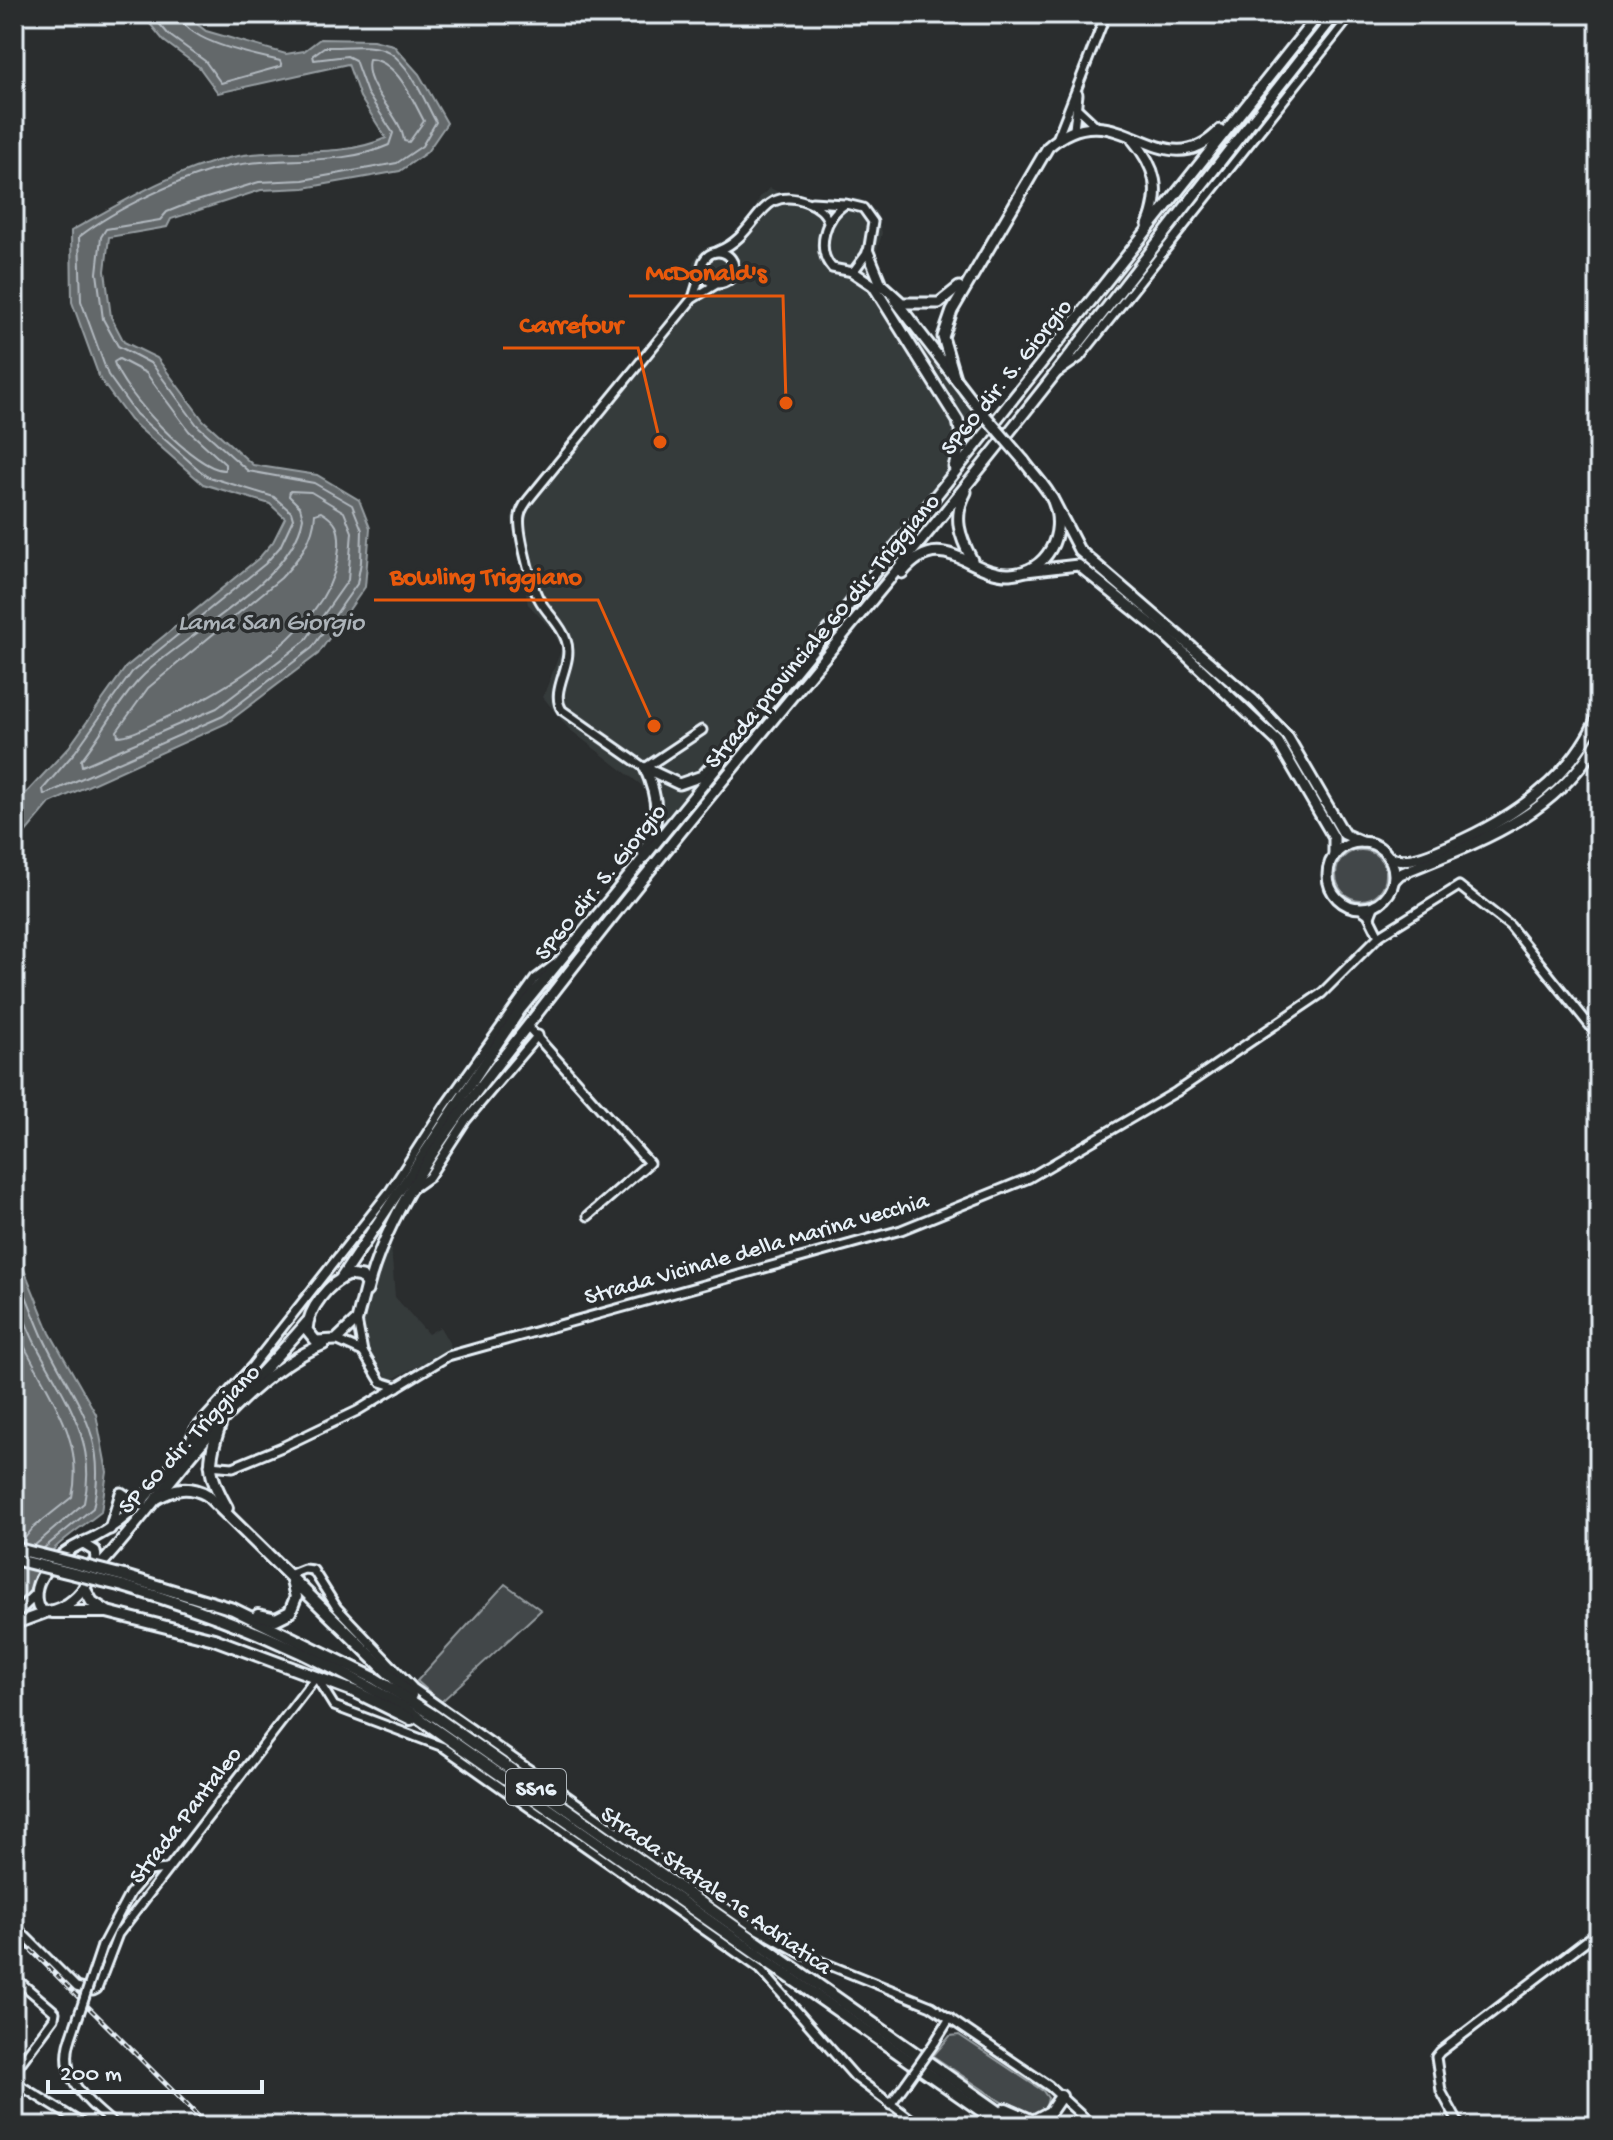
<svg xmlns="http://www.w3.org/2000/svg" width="1613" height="2140" font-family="'Gochi Hand',sans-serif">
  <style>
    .built { fill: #363a3b }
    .green { fill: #424648; stroke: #959ca0; stroke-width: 2 }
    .water { fill: #63686b; stroke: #989fa3; stroke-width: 2 }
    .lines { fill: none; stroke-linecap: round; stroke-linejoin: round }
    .shore { stroke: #b3bac0; stroke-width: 2 }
    .minor-casing { stroke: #e8f1f8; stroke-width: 13 }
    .major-casing { stroke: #e8f1f8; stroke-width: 15 }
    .highway-casing { stroke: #e8f1f8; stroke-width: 16 }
    .minor { stroke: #2a2d2e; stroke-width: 7 }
    .major { stroke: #2a2d2e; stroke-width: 9 }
    .highway { stroke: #2a2d2e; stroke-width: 10 }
    .rail-casing { stroke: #e8f1f8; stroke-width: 5 }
    .rail { stroke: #2a2d2e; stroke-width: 2; stroke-dasharray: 6; stroke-linecap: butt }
    .minor-bridge-casing { stroke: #e8f1f8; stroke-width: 13; stroke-linecap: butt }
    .major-bridge-casing { stroke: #e8f1f8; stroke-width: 15; stroke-linecap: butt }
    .highway-bridge-casing { stroke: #e8f1f8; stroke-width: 16; stroke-linecap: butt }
    .minor-bridge { stroke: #2a2d2e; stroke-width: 7 }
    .major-bridge { stroke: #2a2d2e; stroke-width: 9 }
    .highway-bridge { stroke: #2a2d2e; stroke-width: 10 }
    .labels { text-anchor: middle; stroke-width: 7; stroke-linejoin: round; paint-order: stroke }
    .shield { fill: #2a2d2e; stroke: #afb6bb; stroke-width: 2 }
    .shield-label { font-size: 22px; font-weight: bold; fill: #e8f1f8 }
    .street-label { font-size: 24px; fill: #e8f1f8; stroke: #2a2d2e }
    .water-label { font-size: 26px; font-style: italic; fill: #acb3b9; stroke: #2a2d2e }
    .leader { fill: none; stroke: #e8590c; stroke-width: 3 }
    .callout-dot { fill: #e8590c; stroke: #2a2d2e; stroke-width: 3 }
    .callout-label { font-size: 26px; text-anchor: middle; font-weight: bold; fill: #e8590c; stroke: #2a2d2e; stroke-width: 7; stroke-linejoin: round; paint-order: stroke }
  </style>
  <rect width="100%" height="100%" fill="#2a2d2e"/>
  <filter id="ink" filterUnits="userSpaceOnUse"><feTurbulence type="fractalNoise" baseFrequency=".0125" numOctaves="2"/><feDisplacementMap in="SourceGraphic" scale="16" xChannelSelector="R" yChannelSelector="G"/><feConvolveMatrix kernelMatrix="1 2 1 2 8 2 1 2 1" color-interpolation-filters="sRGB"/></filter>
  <g filter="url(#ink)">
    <g class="built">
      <polygon points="770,188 782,194 860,199 877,212 882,233 875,258 881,278 891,289 911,299 905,326 984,428 667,821 640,784 568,728 543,697 562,648 552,630 528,604 511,518 530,487 687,296 692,284 693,261 704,248 725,244 735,236 750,221 760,197"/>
      <polygon points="390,1233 395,1297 428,1334 440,1327 452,1348 393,1379 387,1378 365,1344 362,1324"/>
    </g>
    <g class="green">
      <circle cx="1361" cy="875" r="25"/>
      <polygon points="505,1584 541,1610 441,1702 417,1681"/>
      <polygon points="959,2035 1043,2091 1048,2098 1045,2110 1038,2117 1015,2111 933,2056 950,2036"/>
    </g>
    <g class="water">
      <path d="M142,14H184L206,31L286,54L304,51L320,39L373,40L393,45L419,74L447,123L427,152L400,171L304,188L261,190L171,219L167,227L109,237L105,271L111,317L124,342L157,358L203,420L253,465L317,475L359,500L370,528L365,587L318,654L227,723L50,803L14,846V806L69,747L126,667L259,558L273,542L285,518L270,504L203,484L130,420L100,379L72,302L71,231C121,203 172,171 228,158C280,146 337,160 386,138L360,97L348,64L218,93L199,67L164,41Z"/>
      <path d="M14,1245L50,1333L96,1414L107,1472L101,1512C85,1525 66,1536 52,1551C36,1569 34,1595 14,1608Z"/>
    </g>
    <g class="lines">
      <g class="shore">
        <path d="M151,14L169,35L205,61L221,83L282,66L280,61C256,55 183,42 180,14"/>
        <path d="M324,47C342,48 373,42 389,52C411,66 424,100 436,122L422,146L397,163L303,180L259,182L187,204L167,212L160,220L106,229L101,237L97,273L103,319L118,346L152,364L197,425L248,471L314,483L352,505L362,530L361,562L357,584L312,648L223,716L44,795L43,789L75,752L132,672L265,564L280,547L293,519L291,512L274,497L206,476L136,414L108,375L81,301L79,237C116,208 184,176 230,166C283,155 340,167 389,145L393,133L367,93L355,60L347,56L314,60L313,55Z"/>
        <path d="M369,59C397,60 412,99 424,121L409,142L404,141C401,113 362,88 369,59Z"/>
        <path d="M119,359L146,373L189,431L225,464V470C197,472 121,390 114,362Z"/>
        <path d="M290,491L311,492L344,512L352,532L348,580L305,641L217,708L82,766L81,760C101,735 117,704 139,680C181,635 292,583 303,518L300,507L289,496Z"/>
        <path d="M321,512C336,521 340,528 339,547C336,625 227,690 163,719C149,725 132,736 118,736L117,731L148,688L281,578C298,560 314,539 315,514Z"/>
        <path d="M14,1265C23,1288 32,1312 42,1335C71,1398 110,1432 93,1508L44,1548"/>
        <path d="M14,1292C21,1309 27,1328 36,1345C64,1397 98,1440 84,1503L34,1546"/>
        <path d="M14,1324C37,1381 87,1432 72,1497L33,1528L21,1543"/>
      </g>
      <g class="minor-casing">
        <g id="minor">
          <polyline points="1078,109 1095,125"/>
          <polyline points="1074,129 1078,94"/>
          <polyline points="1057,139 1106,14"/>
          <polyline points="812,202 844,204"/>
          <path d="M846,204L863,208L873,222L868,252L853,272L832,268C815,250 825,215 846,204Z"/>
          <path d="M718,251C748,239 756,210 774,201C792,193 824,204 828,222"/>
          <circle cx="718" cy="268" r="16"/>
          <polyline points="693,298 701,272"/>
          <polyline points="1059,372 1079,358 1352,14"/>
          <path d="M702,730L645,768L562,710C549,690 575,664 566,640C561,624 547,614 539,599C532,587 517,530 520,516C521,508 527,501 532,495L692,299L715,285"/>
          <polyline points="1358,907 1368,914 1379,936"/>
          <polyline points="1370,917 1375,904"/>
          <polyline points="527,1026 649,1163 588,1216"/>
          <polyline points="412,1189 429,1177 466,1120 538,1035"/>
          <polyline points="357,1320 363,1352"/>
          <polyline points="336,1340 363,1352 381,1382 397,1387"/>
          <polyline points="184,1452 195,1429 253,1365 390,1191 444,1107 535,979 555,964"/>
          <polyline points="209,1465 233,1467 282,1447 357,1411 448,1356 901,1230 1029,1178 1176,1092 1322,993 1379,936 1459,886 1510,926 1599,1037"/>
          <polyline points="289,1575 304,1569 313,1570 337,1608 413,1688 755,1928 802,1954 931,2006 1049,2086 1093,2126"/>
          <polyline points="18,1929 76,1987 93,1991 97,1989 118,1934 316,1677 334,1706 443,1747 760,1969 855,2077 920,2126"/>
          <polyline points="102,1946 130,1893 149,1871 167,1869"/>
          <polyline points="14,1977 55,2012 54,2018 17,2068 14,2078 21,2086 86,2126"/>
          <path d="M71,2038C57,2079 88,2102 116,2126"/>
          <polyline points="935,2042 950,2018"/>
          <polyline points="890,2105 906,2083"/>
          <polyline points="1460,2126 1441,2091 1436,2057 1440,2052 1599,1931"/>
        </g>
      </g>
      <g class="major-casing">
        <g id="major">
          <path d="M1133,140C1156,167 1162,191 1148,225"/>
          <polyline points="868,252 881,284 902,303 939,303 959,287"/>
          <polyline points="853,272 874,286"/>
          <polyline points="873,285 958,421 962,440 954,467"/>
          <polyline points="895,300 971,399"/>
          <path d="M955,378L943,337L952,311L1048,147C1117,86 1161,192 1220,130"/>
          <path d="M966,492C952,517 960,537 972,560"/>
          <polyline points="1052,498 1079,550 1254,701 1287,736 1344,834 1362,842"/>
          <polyline points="1026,571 1078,565 1166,636 1278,742 1334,838 1334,856"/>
          <path d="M902,573C942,525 970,576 1010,574C1047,572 1067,534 1053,501C1047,487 1033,474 1024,461"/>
          <polyline points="645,768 679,784 702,776 712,765"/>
          <circle cx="1361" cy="875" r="33"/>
          <path d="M643,852C662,823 658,798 645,768"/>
          <path d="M1389,857C1407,865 1431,854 1449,846C1512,819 1572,779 1599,713"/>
          <path d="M1394,880L1400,874C1478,842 1555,817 1599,739"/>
          <path d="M349,1275L362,1277L366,1285L357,1320L336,1340L316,1341L307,1330C308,1309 329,1282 349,1275Z"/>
          <polyline points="341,1278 520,1010 845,610 1319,14"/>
          <path d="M367,1291C391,1193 477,1091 539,1011C657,857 782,709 906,559C1054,381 1192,195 1336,14"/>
          <polyline points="110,1529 121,1493 134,1502 144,1499"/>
          <path d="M82,1543C132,1522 150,1489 186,1451C227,1408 269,1367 307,1322"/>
          <path d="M82,1543L95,1551C101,1576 70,1614 43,1611L38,1607C28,1578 59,1554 82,1543Z"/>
          <path d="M93,1573C163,1501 229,1383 324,1344"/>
          <polyline points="14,1615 35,1595"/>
          <polyline points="14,1624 47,1612"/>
        </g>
      </g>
      <g class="highway-casing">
        <g id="highway">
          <path d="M220,1425C207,1463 207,1473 227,1508"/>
          <path d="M157,1498C174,1488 189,1485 207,1495L411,1695"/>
          <polyline points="124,1576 233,1609 374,1678 436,1717 1019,2126"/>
          <path d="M123,1586C224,1616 312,1652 403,1707L1003,2126"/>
          <polyline points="84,1588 92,1602 106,1611"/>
          <polyline points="52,1612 107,1612 214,1639 356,1692 411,1719"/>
          <polyline points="258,1615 276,1619 290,1612 296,1597 292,1581"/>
          <polyline points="1006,2109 1033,2121 1050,2112 1061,2096"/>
        </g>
      </g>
      <use href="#minor" class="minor"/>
      <use href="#major" class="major"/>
      <use href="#highway" class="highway"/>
      <g class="rail-casing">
        <polyline id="rail" points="14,1933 208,2126"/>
      </g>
      <use href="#rail" class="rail"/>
      <g class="minor-bridge-casing">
        <g id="minor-bridge">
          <polyline points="71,2038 102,1946"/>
          <polyline points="906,2083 935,2042"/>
        </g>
      </g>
      <g class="major-bridge-casing">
        <polyline id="major-bridge" points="971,399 1024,461"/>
      </g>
      <g class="highway-bridge-casing">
        <g id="highway-bridge">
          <polyline points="14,1548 124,1576"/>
          <polyline points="14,1559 123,1586"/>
        </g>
      </g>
      <use href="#minor-bridge" class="minor-bridge"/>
      <use href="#major-bridge" class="major-bridge"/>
      <use href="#highway-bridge" class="highway-bridge"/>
    </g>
  </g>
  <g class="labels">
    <rect class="shield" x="506" y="1769" width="60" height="36" rx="6"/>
    <g class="shield-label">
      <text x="536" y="1795">SS16</text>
    </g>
    <g class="street-label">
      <text transform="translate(1005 376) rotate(-51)" y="8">SP60 dir. S. Giorgio</text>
      <text transform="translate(821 630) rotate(-50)" y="8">Strada provinciale 60 dir. Triggiano</text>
      <text transform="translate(599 881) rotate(-51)" y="8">SP60 dir. S. Giorgio</text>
      <text transform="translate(756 1247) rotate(-16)" y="8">Strada Vicinale della Marina vecchia</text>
      <text transform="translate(188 1438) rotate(-47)" y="8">SP 60 dir. Triggiano</text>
      <text transform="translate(184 1814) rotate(-52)" y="8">Strada Pantaleo</text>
      <text transform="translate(717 1889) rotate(35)" y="8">Strada Statale 16 Adriatica</text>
    </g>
    <g class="water-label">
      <text x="271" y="629">Lama San Giorgio</text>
    </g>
  </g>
  <path class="leader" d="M786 403L783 296H629M660 442L638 348H503M654 726L598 600H374"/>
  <g class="callout-dot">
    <circle cx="786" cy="403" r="8"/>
    <circle cx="660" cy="442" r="8"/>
    <circle cx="654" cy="726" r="8"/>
  </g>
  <g class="callout-label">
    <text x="706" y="280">McDonald's</text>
    <text x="571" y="332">Carrefour</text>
    <text x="486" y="584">Bowling Triggiano</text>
  </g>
  <rect width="1613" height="2140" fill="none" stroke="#2a2d2e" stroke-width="48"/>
  <rect x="24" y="24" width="1565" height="2092" fill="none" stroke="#e8f1f8" stroke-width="3" filter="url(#ink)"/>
  <path d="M48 2080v12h214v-12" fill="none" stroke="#e8f1f8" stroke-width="4"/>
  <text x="60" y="2080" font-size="24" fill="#e8f1f8" stroke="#2a2d2e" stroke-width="6" paint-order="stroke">200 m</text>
</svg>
